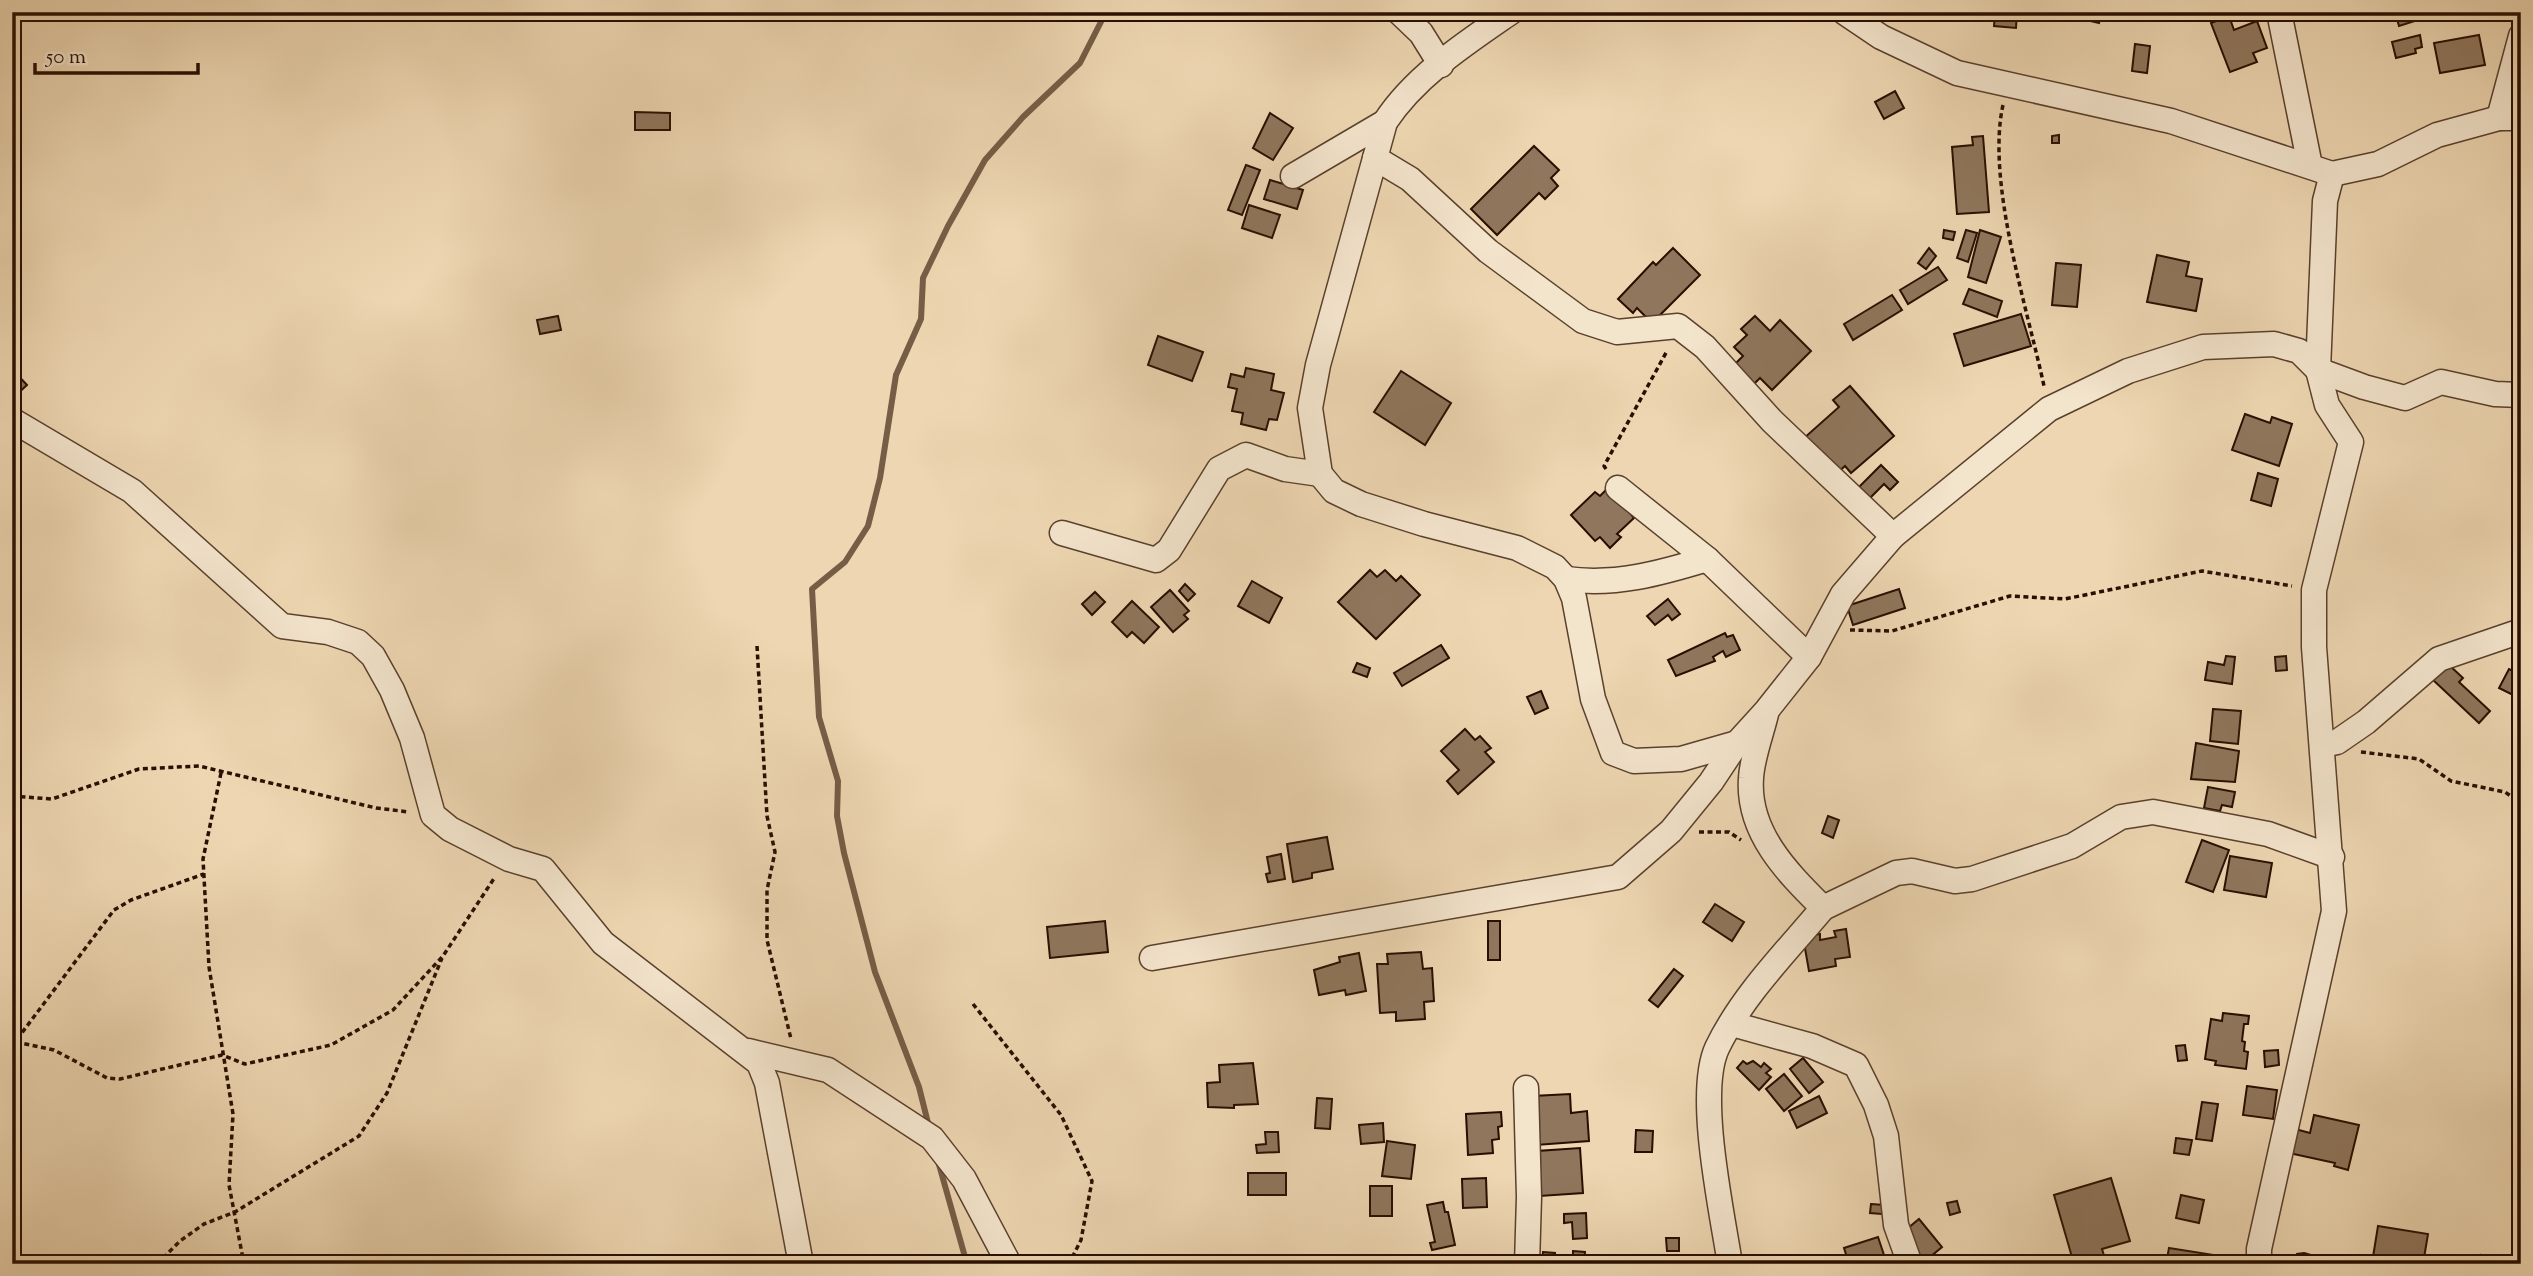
<svg xmlns="http://www.w3.org/2000/svg" width="2533" height="1276" font-family="'Sorts Mill Goudy',serif">
  <style>
    .lines { fill: none; stroke-linecap: round; stroke-linejoin: round }
    .stream { stroke: #765d46; stroke-width: 6 }
    .building { fill: #8f765c; stroke: #290e00; stroke-width: 2 }
    .minor-casing { stroke: #5a402c; stroke-width: 27 }
    .path { stroke: #290e00; stroke-width: 3.5; stroke-dasharray: 5 3.5; stroke-linecap: butt }
    .minor { stroke: #f3e4cc; stroke-width: 24 }
  </style>
  <rect width="100%" height="100%" fill="#edd6b1"/>
  <filter id="stains"><feTurbulence type="fractalNoise" baseFrequency=".00286" numOctaves="4"/><feColorMatrix values="0 0 0 0 .2 0 0 0 0 .09 0 0 0 0 .02 0 0 0 .5 -.17"/></filter>
  <radialGradient id="worn" r=".72"><stop offset=".6" stop-color="#630" stop-opacity="0"/><stop offset="1" stop-color="#630" stop-opacity=".3"/></radialGradient>
  <g class="lines">
    <g class="stream">
      <polyline points="929,1127 919,1087 875,972 844,853 837,816 838,781 819,717 812,589 845,562 868,526 880,478 896,375 921,319 923,278 948,226 985,160 1023,117 1080,63 1106,12"/>
      <polyline points="938,1161 967,1264"/>
    </g>
  </g>
  <g class="building">
    <polygon points="1989,12 2017,12 2016,28 1994,26 1995,13"/>
    <polygon points="2083,12 2134,12 2132,20 2101,14 2099,23 2082,19"/>
    <polygon points="2395,12 2426,12 2413,17 2415,21 2399,26"/>
    <polygon points="2229,16 2234,30 2257,21 2267,48 2253,53 2257,62 2230,72 2211,23"/>
    <polygon points="2420,35 2422,47 2415,49 2416,53 2396,58 2392,42"/>
    <polygon points="2479,35 2485,65 2440,73 2434,43"/>
    <polygon points="2135,44 2150,46 2147,73 2132,71"/>
    <polygon points="1895,91 1904,108 1884,119 1875,102"/>
    <polygon points="635,112 670,113 670,130 635,130"/>
    <polygon points="1270,113 1293,128 1273,160 1253,148"/>
    <polygon points="2059,135 2059,143 2052,143 2052,136"/>
    <polygon points="1983,136 1989,212 1957,214 1952,147 1973,145 1972,137"/>
    <polygon points="1534,146 1559,170 1551,178 1558,186 1545,199 1539,193 1497,235 1471,209"/>
    <polygon points="1246,165 1260,170 1242,215 1228,210"/>
    <polygon points="1270,180 1303,190 1297,209 1264,199"/>
    <polygon points="1249,205 1280,215 1272,238 1242,228"/>
    <polygon points="1944,230 1955,232 1953,240 1943,238"/>
    <polygon points="1966,230 1977,233 1968,262 1957,258"/>
    <polygon points="1980,230 2001,237 1986,283 1968,277"/>
    <polygon points="1673,248 1700,275 1652,323 1637,308 1633,313 1618,299 1653,262 1656,265"/>
    <polygon points="1929,248 1936,256 1926,269 1918,263"/>
    <polygon points="2157,255 2189,262 2186,276 2202,279 2196,311 2147,302"/>
    <polygon points="2056,263 2081,265 2077,307 2052,305"/>
    <polygon points="1938,267 1947,280 1908,304 1900,290"/>
    <polygon points="1969,289 2002,301 1997,317 1963,304"/>
    <polygon points="1892,295 1902,310 1853,340 1844,324"/>
    <polygon points="2021,314 2031,346 1964,366 1954,334"/>
    <polygon points="558,316 561,330 540,334 537,320"/>
    <polygon points="1755,316 1770,331 1780,320 1811,351 1772,390 1760,378 1752,386 1733,366 1743,356 1734,347 1747,335 1741,329"/>
    <polygon points="1158,336 1203,352 1192,381 1148,365"/>
    <polygon points="1246,368 1274,374 1271,390 1284,393 1277,420 1269,419 1266,430 1241,424 1243,413 1232,411 1237,389 1228,387 1231,374 1244,377"/>
    <polygon points="12,369 27,385 13,398 12,397"/>
    <polygon points="1401,371 1451,403 1425,445 1374,412"/>
    <polygon points="1850,386 1894,436 1851,473 1845,466 1835,475 1803,439 1839,407 1833,400"/>
    <polygon points="2245,414 2270,423 2272,417 2292,424 2279,466 2232,450"/>
    <polygon points="1881,465 1898,482 1890,490 1884,484 1870,498 1859,487"/>
    <polygon points="2258,473 2278,479 2271,506 2251,500"/>
    <polygon points="1609,487 1634,518 1617,534 1621,537 1610,548 1600,537 1595,541 1571,515 1595,492 1600,496"/>
    <polygon points="1370,570 1377,577 1385,570 1396,581 1401,576 1420,595 1376,639 1338,602"/>
    <polygon points="1252,581 1282,598 1269,623 1238,606"/>
    <polygon points="1185,584 1195,594 1188,601 1179,591"/>
    <polygon points="1899,589 1905,608 1853,625 1847,606"/>
    <polygon points="1170,590 1189,611 1184,615 1188,619 1173,632 1151,607"/>
    <polygon points="1095,592 1105,602 1092,615 1082,604"/>
    <polygon points="1668,599 1680,614 1672,620 1668,615 1655,625 1647,616"/>
    <polygon points="1132,601 1159,627 1144,643 1132,632 1127,637 1112,622"/>
    <polygon points="1725,633 1727,637 1733,635 1740,650 1726,657 1723,651 1713,657 1715,661 1676,676 1668,660"/>
    <polygon points="1441,645 1449,658 1402,686 1394,673"/>
    <polygon points="2226,656 2235,657 2232,684 2205,680 2208,662 2224,665"/>
    <polygon points="2286,656 2287,670 2276,671 2275,657"/>
    <polygon points="2521,662 2521,699 2499,688 2509,669 2515,672"/>
    <polygon points="1357,663 1370,668 1367,677 1353,672"/>
    <polygon points="2447,663 2463,678 2459,682 2490,711 2479,723 2432,679"/>
    <polygon points="1541,691 1548,708 1535,714 1527,697"/>
    <polygon points="2213,709 2241,711 2238,744 2210,741"/>
    <polygon points="1465,729 1475,740 1480,736 1491,748 1485,752 1494,762 1458,794 1447,781 1459,770 1441,751"/>
    <polygon points="2196,743 2239,751 2235,782 2191,779"/>
    <polygon points="2208,787 2235,792 2232,807 2222,805 2220,811 2204,808"/>
    <polygon points="1828,816 1839,820 1833,838 1822,833"/>
    <polygon points="1327,837 1333,869 1312,873 1312,878 1293,882 1287,844"/>
    <polygon points="2202,840 2229,850 2213,892 2186,882"/>
    <polygon points="1281,854 1285,879 1268,882 1266,874 1270,873 1267,857"/>
    <polygon points="2230,856 2272,863 2266,897 2224,890"/>
    <polygon points="1715,904 1744,922 1732,941 1703,922"/>
    <polygon points="1105,921 1108,952 1050,958 1047,927"/>
    <rect x="1488" y="921" width="12" height="39"/>
    <polygon points="1846,929 1850,957 1835,959 1836,966 1809,971 1803,937 1820,934 1820,940 1836,937 1834,931"/>
    <polygon points="1421,952 1423,969 1432,968 1434,1001 1424,1002 1425,1019 1396,1021 1396,1012 1380,1013 1377,964 1388,964 1387,954"/>
    <polygon points="1359,953 1366,991 1346,995 1345,990 1319,995 1314,970 1340,962 1339,957"/>
    <polygon points="1674,969 1683,976 1658,1007 1649,1000"/>
    <polygon points="2223,1013 2249,1016 2248,1024 2244,1024 2242,1041 2245,1042 2244,1051 2248,1052 2246,1069 2215,1065 2216,1061 2205,1059 2211,1019 2222,1021"/>
    <polygon points="2185,1045 2187,1060 2178,1061 2176,1046"/>
    <polygon points="2278,1050 2279,1065 2265,1067 2264,1051"/>
    <polygon points="1803,1058 1823,1082 1809,1093 1790,1069"/>
    <polygon points="1743,1061 1747,1064 1753,1061 1761,1067 1764,1063 1771,1069 1766,1073 1771,1077 1759,1090 1737,1068"/>
    <polygon points="1253,1063 1258,1104 1234,1105 1234,1108 1208,1107 1207,1083 1220,1082 1219,1065"/>
    <polygon points="1784,1074 1802,1096 1784,1111 1766,1089"/>
    <polygon points="2247,1086 2277,1090 2273,1119 2243,1115"/>
    <polygon points="1570,1094 1571,1113 1587,1111 1589,1141 1536,1145 1533,1096"/>
    <polygon points="1819,1096 1827,1113 1797,1128 1789,1111"/>
    <polygon points="1317,1098 1332,1099 1330,1129 1315,1128"/>
    <polygon points="2202,1102 2218,1104 2212,1141 2196,1139"/>
    <polygon points="1501,1112 1502,1126 1498,1127 1499,1139 1492,1140 1493,1153 1468,1155 1466,1114"/>
    <polygon points="2314,1115 2359,1125 2348,1170 2334,1166 2335,1163 2289,1153 2295,1129 2310,1133"/>
    <polygon points="1383,1123 1384,1142 1361,1144 1359,1125"/>
    <polygon points="1636,1130 1653,1131 1652,1152 1635,1152"/>
    <polygon points="1265,1132 1278,1132 1279,1152 1257,1153 1256,1145 1266,1144"/>
    <polygon points="2176,1138 2192,1140 2189,1155 2174,1153"/>
    <polygon points="1387,1141 1415,1145 1411,1179 1382,1176"/>
    <polygon points="1580,1148 1583,1193 1540,1196 1537,1151"/>
    <rect x="1248" y="1173" width="38" height="22"/>
    <polygon points="1486,1178 1487,1207 1463,1208 1462,1179"/>
    <polygon points="2111,1178 2130,1241 2102,1249 2106,1262 2074,1264 2054,1195"/>
    <rect x="1370" y="1186" width="22" height="30"/>
    <polygon points="2181,1195 2204,1200 2199,1223 2176,1218"/>
    <polygon points="1957,1201 1960,1212 1950,1215 1947,1203"/>
    <polygon points="1443,1202 1445,1212 1448,1212 1455,1245 1432,1250 1430,1243 1435,1242 1427,1205"/>
    <polygon points="1871,1204 1884,1205 1882,1214 1870,1213"/>
    <polygon points="1586,1213 1587,1238 1573,1239 1572,1222 1564,1223 1564,1214"/>
    <polygon points="1919,1219 1942,1247 1924,1262 1901,1234"/>
    <polygon points="2378,1226 2428,1234 2423,1264 2373,1257"/>
    <polygon points="1878,1237 1887,1264 1849,1264 1844,1248"/>
    <polygon points="1666,1238 1679,1238 1679,1251 1667,1251"/>
    <polygon points="2169,1248 2214,1255 2213,1264 2166,1264"/>
    <polygon points="1573,1251 1585,1252 1584,1264 1573,1264"/>
    <polygon points="1543,1252 1555,1253 1554,1264 1542,1264"/>
    <polygon points="2304,1253 2314,1256 2311,1264 2294,1264 2297,1254"/>
    <polygon points="2481,1255 2497,1264 2477,1264"/>
  </g>
  <g class="lines">
    <g class="minor-casing">
      <g id="minor">
        <polyline points="1399,12 1421,33 1441,65"/>
        <path d="M1511,12C1466,43 1415,76 1385,122L1318,365L1310,408L1320,474L1334,491L1361,504L1424,524L1517,548L1555,567L1566,579L1574,598L1593,699L1613,753L1634,761L1681,759L1737,743L1767,710L1809,657L1843,594L1893,536L2049,409L2128,371L2203,347L2274,344L2299,351L2318,370L2364,387L2405,398L2441,382L2495,394L2521,395"/>
        <polyline points="1844,12 1881,37 1957,73 2171,121 2332,174 2378,164 2437,135 2499,118 2521,118"/>
        <polyline points="2279,12 2310,166"/>
        <polyline points="2499,118 2521,36"/>
        <polyline points="1375,158 1410,179 1488,251 1583,321 1617,332 1678,326 1705,347 1772,421 1893,536"/>
        <polyline points="1293,176 1385,122"/>
        <polyline points="12,420 132,491 282,626 328,632 358,642 373,656 392,690 412,738 433,815 450,829 509,859 543,869 603,943 759,1063 767,1083 801,1264"/>
        <polyline points="1618,488 1707,559"/>
        <polyline points="1062,533 1156,560 1169,550 1219,469 1246,455 1285,469 1320,474"/>
        <path d="M1566,579C1615,586 1661,573 1707,559L1809,657"/>
        <path d="M1766,714C1761,735 1752,758 1751,778C1747,833 1788,873 1823,908L1896,873L1912,871L1955,881L1972,879L2072,846L2121,817L2153,812L2268,834L2332,857"/>
        <polyline points="2322,745 2337,742 2366,722 2439,659 2521,631"/>
        <polyline points="1152,958 1618,877 1671,831 1711,782 1737,743"/>
        <polyline points="1732,1024 1812,1046 1856,1065 1876,1105 1886,1136 1896,1225 1910,1264"/>
        <polyline points="748,1051 828,1070 932,1138 964,1179 1009,1264"/>
        <polyline points="1526,1088 1529,1197 1527,1264"/>
        <path d="M1730,1264C1722,1212 1696,1094 1717,1048C1742,996 1786,952 1823,908"/>
        <polyline points="2259,1264 2259,1249 2334,911 2314,647 2314,590 2351,442 2327,405 2318,370 2325,201 2332,174"/>
      </g>
    </g>
    <g class="path">
      <path d="M2003,105C1986,181 2027,307 2044,386"/>
      <polyline points="1606,469 1604,466 1667,351"/>
      <polyline points="1850,630 1892,631 2010,596 2065,599 2202,571 2292,586"/>
      <polyline points="757,646 767,816 775,852 767,890 767,940 791,1039"/>
      <polyline points="2361,752 2419,759 2451,781 2505,792 2521,803"/>
      <polyline points="221,773 203,859 209,967 233,1114 229,1185 244,1264"/>
      <polyline points="12,796 52,799 139,769 199,766 376,808 409,812"/>
      <polyline points="1699,832 1729,832 1741,840"/>
      <polyline points="973,1004 1061,1115 1092,1181 1081,1240 1069,1264"/>
      <polyline points="16,1042 54,1050 107,1078 120,1079 222,1055 245,1064 331,1045 393,1010 443,956 495,877"/>
      <polyline points="12,1046 114,910 131,900 204,874"/>
      <polyline points="157,1264 180,1241 204,1224 235,1212 359,1136 387,1093 442,958"/>
    </g>
    <use href="#minor" class="minor"/>
  </g>
  <rect width="2533" height="1276" fill="none" stroke="#edd6b1" stroke-width="42"/>
  <rect x="14" y="14" width="2505" height="1248" fill="none" stroke="#290e00" stroke-width="3.5"/>
  <rect x="21" y="21" width="2491" height="1234" fill="none" stroke="#290e00" stroke-width="2"/>
  <path d="M35 63v10h163v-10" fill="none" stroke="#290e00" stroke-width="3.5"/>
  <text x="46" y="63" font-size="21" fill="#290e00" stroke="#f3e4cc" stroke-width="5" paint-order="stroke">50 m</text>
  <rect width="100%" height="100%" filter="url(#stains)"/>
  <rect width="100%" height="100%" fill="url(#worn)"/>
</svg>
